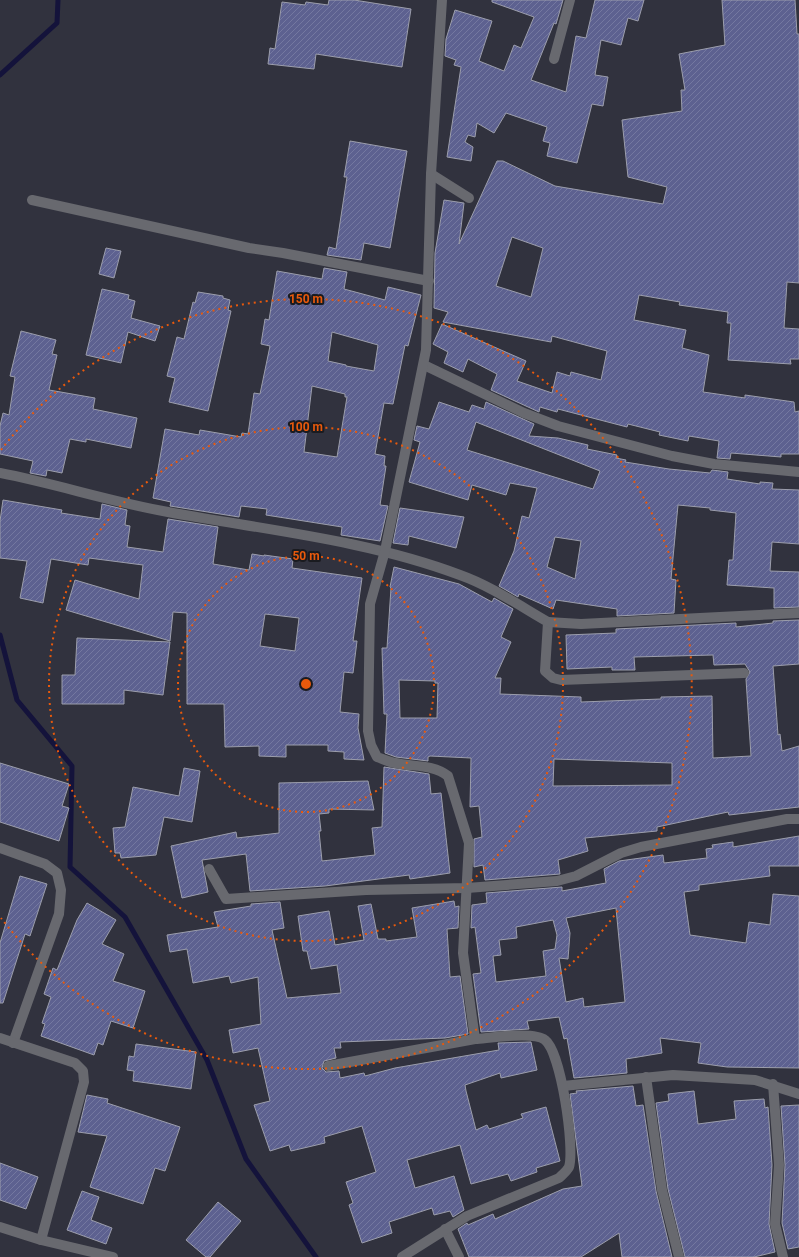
<svg xmlns="http://www.w3.org/2000/svg" width="799" height="1257" font-family="Roboto,sans-serif">
  <style>
    .lines { fill: none; stroke-linecap: round; stroke-linejoin: round }
    .stream { stroke: #14133b; stroke-width: 5 }
    .building { fill: url(#building-hatch); stroke: #9c9eac; fill-rule: evenodd }
    .minor { stroke: #68696f; stroke-width: 10 }
    .ring { fill: none; stroke: #e8590c; stroke-width: 2; stroke-dasharray: 2 4 }
    .centre { fill: #e8590c; stroke: #1a1b20; stroke-width: 2 }
    .ring-label { font-size: 12px; text-anchor: middle; font-weight: bold; fill: #e8590c; stroke: #1a1b20; stroke-width: 4; stroke-linejoin: round; paint-order: stroke }
  </style>
  <defs>
    <pattern id="building-hatch" width="6" height="6" patternUnits="userSpaceOnUse"><rect width="6" height="6" fill="#5d6190"/><path d="M-1 1l2-2M0 6l6-6M5 7l2-2" fill="none" stroke="#7478a0"/></pattern>
  </defs>
  <rect width="100%" height="100%" fill="#31323e"/>
  <g class="lines">
    <g class="stream">
      <polyline points="0,75 57,23 58,0"/>
      <polyline points="0,635 17,700 72,766 70,867 125,917 207,1060 246,1159 316,1257"/>
    </g>
  </g>
  <g class="building">
    <polygon points="329,0 354,0 411,9 402,67 316,54 314,69 268,64 270,48 275,49 282,2 305,5 306,2 328,5"/>
    <polygon points="492,0 563,0 556,24 554,23 531,80 566,92 576,36 586,38 595,0 644,0 638,21 628,18 621,45 601,40 595,75 608,77 603,106 592,104 577,163 547,156 550,143 543,141 547,127 506,113 494,133 477,123 475,137 468,135 465,142 473,147 471,161 447,157 461,67 454,65 456,60 445,56 446,39 455,10 492,21 479,61 504,71 514,45 521,48 534,17 492,2"/>
    <path d="M722,0H795L797,34H799V283L787,282L784,328L799,329V359H790L791,364L728,360L731,323H727L728,312L679,305L680,302L639,295L634,320L686,330L682,348L709,355L703,392L745,398V395L794,402L795,412L799,411V454H781V457L731,453L730,459L717,458L719,441L689,436L688,441L659,435L660,432L628,424L627,427L558,409L557,412L540,407L539,412L491,390L497,374L468,359L463,372L444,363L448,352L433,344L442,324L526,361L517,381L552,393L557,372L570,376L571,372L601,380L607,351L552,336L551,342L443,322L448,312L434,308L435,253L444,200L464,203L459,244L497,161H503L555,186L663,204L667,187L628,177L622,120L682,111L681,90H685L679,54L725,45ZM512,237L543,248L531,297L496,286Z"/>
    <polygon points="350,141 407,151 390,248 364,243 361,260 327,255 329,247 336,249 347,177 344,177"/>
    <polygon points="106,248 121,251 114,278 99,274"/>
    <path d="M324,268L347,272L344,289L385,300L388,287L421,295L408,346L405,345L393,404L384,403L375,454L385,456L384,466H386L380,505L388,506L380,541L341,535L342,527L266,515L267,509L241,506L239,517L170,506L171,502L153,498L165,429L199,435L200,430L241,437L242,433L248,434L254,393L260,394L270,346L261,344L265,319L269,320L277,271L322,279ZM332,332L378,345L374,371L346,366V365L328,361ZM312,386L345,394V397H347L337,457L304,452Z"/>
    <polygon points="102,289 129,295 128,299 135,301 131,318 160,326 155,341 128,332 121,363 86,355"/>
    <polygon points="198,292 223,296 223,298 230,300 228,310 231,311 208,411 169,402 175,378 167,376 177,337 184,339 193,302 195,303"/>
    <polygon points="21,331 56,340 52,354 57,355 49,390 95,398 93,409 137,418 131,448 86,439 86,442 70,439 62,473 47,470 46,476 30,473 33,461 0,454 0,426 3,413 9,415 15,377 10,376"/>
    <path d="M439,402L469,412L472,405L484,409L486,402L534,424L529,436L558,438L588,445L587,449L617,455L616,458L626,460L625,462L669,469L710,473L712,470L728,472L727,479L760,484V482L773,483L772,489L799,490V544L772,542L770,571L799,572V607L774,608V588L727,585L729,560H733L736,513L710,510V508L678,505L671,579L676,580L674,613L617,616V609L556,600L553,609L519,594L518,597L499,586L514,551L522,516L529,518L537,488L510,483L506,495L472,485L468,500L409,482L420,442L414,440L417,426L429,429ZM476,422L600,471L593,489L467,450ZM555,537L581,541L575,579L547,567Z"/>
    <path d="M3,500L62,510L61,513L100,519L102,504L127,510L125,525L130,526L127,547L163,552L168,519L218,527L213,564L249,570L252,554L264,556V555L293,559L292,568L362,578L353,641H357L353,673L344,672L340,712L359,714L358,728L364,760L344,759V752L328,751V745H286V757L259,756V746L225,747L224,704H187V613L173,612L170,641L66,610L75,580L139,599L143,565L89,558L88,565L51,559L43,603L20,598L27,561L0,558V521ZM265,614L299,618L295,651L260,646Z"/>
    <polygon points="400,508 464,517 456,548 409,536 408,545 393,543"/>
    <path d="M394,567L459,584L492,602L494,598L513,609L501,637L511,642L495,678H501L500,694L581,697V702L661,699V697L712,696L713,758L751,756L746,679L750,672L745,664L714,665L713,655L634,657L635,670H612V667L567,669L566,635L616,633V629L736,623V627L773,623V621L799,620V664L773,666L778,735L780,734L782,751L799,746V807L729,815L728,812L657,827V831L585,838L588,851L558,860L560,874L485,880L483,865L474,867V839L482,837L479,806L470,807L471,758L430,756L428,757V761L396,757L385,753L387,714H384L382,648H387L391,588L390,587ZM399,680L435,681V683H438L437,718H400ZM554,759L672,763V785L553,786Z"/>
    <polygon points="77,638 170,642 163,695 124,690 124,704 62,704 62,675 75,675"/>
    <polygon points="0,763 69,784 62,806 69,808 59,841 0,822"/>
    <polygon points="384,767 429,774 431,794 441,793 450,873 410,879 409,875 325,886 250,891 246,854 202,860 208,892 182,898 171,846 236,832 237,838 279,833 279,783 368,781 374,810 329,809 329,813 319,814 321,831 319,831 322,861 375,855 372,828 382,827"/>
    <polygon points="184,768 200,771 192,822 164,817 156,855 121,858 120,853 115,853 113,828 125,827 133,787 179,796"/>
    <path d="M799,836V866H769L770,876L699,885V890L684,892L690,935L746,943L749,922L770,925L773,894L799,896V1068L727,1067L698,1063L701,1043L660,1038L662,1053L626,1059L627,1073L574,1078L567,1038L564,1039L559,1017L527,1021L529,1029L481,1032L473,974L481,973L475,927L471,928L472,905L487,903L486,893L562,887V891L606,883L604,869L619,861L663,855L664,863L707,858L706,849L713,848L712,845L733,842V847ZM616,908L625,1002L584,1007L583,998L566,1002L559,958L568,959L570,933L566,918ZM553,920L557,935L555,949L543,951L546,976L496,982L493,956L501,955L499,940L517,938L516,927Z"/>
    <polygon points="20,876 47,884 30,936 25,934 3,1003 0,1003 0,943"/>
    <polygon points="454,901 455,907 459,906 458,928 447,929 450,977 460,976 468,1034 445,1038 340,1042 341,1048 334,1048 336,1058 324,1061 322,1068 326,1072 339,1071 340,1078 364,1073 365,1076 395,1068 499,1050 498,1043 531,1042 537,1070 501,1078 500,1073 465,1085 466,1091 476,1130 487,1125 489,1129 523,1118 521,1114 546,1107 560,1161 536,1168 537,1172 511,1181 508,1174 471,1184 460,1145 407,1160 415,1188 454,1176 464,1210 453,1217 450,1211 434,1215 432,1208 389,1222 392,1233 362,1243 349,1205 353,1203 346,1182 376,1172 362,1126 324,1137 325,1143 291,1151 289,1145 270,1151 254,1105 270,1101 258,1048 233,1053 229,1030 261,1024 258,977 231,983 229,976 193,983 187,949 170,952 167,935 218,927 214,912 251,906 251,904 280,902 284,928 272,930 287,998 341,993 337,965 311,969 307,951 303,951 298,916 329,911 335,945 364,940 358,906 371,904 378,939 386,939 386,941 417,937 412,908"/>
    <polygon points="87,903 116,920 102,944 124,954 113,981 145,991 133,1028 111,1021 103,1045 98,1043 94,1055 41,1036 45,1024 42,1023 51,997 44,994 53,968 57,970 77,920"/>
    <polygon points="136,1044 196,1052 191,1089 133,1081 134,1071 127,1070 129,1056 134,1057"/>
    <polygon points="633,1086 636,1106 643,1105 656,1191 672,1257 622,1257 619,1233 581,1257 469,1257 458,1229 467,1223 468,1225 493,1214 495,1219 563,1189 582,1186 570,1094 577,1093 576,1091"/>
    <polygon points="694,1091 698,1124 736,1119 734,1101 764,1099 765,1108 768,1107 772,1165 769,1224 775,1252 754,1257 685,1257 668,1189 656,1103 669,1101 668,1094"/>
    <polygon points="87,1095 108,1099 107,1103 180,1127 165,1171 155,1168 143,1204 90,1187 107,1136 78,1132"/>
    <polygon points="799,1105 799,1247 788,1249 782,1223 785,1165 781,1106"/>
    <polygon points="0,1163 38,1177 26,1209 0,1200"/>
    <polygon points="82,1191 99,1197 91,1220 112,1228 106,1244 67,1230"/>
    <polygon points="218,1202 241,1221 210,1257 206,1257 186,1240"/>
  </g>
  <g class="lines">
    <g class="minor">
      <polyline points="554,59 570,0"/>
      <polyline points="431,174 469,198"/>
      <polyline points="32,200 249,248 283,253 429,281"/>
      <polyline points="424,365 524,413 558,426 672,456 714,464 799,472"/>
      <path d="M0,473C57,484 111,502 168,512C266,530 367,540 460,575C491,586 520,606 548,622L545,671L553,678L561,680L744,673"/>
      <polyline points="548,622 581,624 799,613"/>
      <polyline points="0,848 45,864 57,873 61,890 59,914 13,1043"/>
      <polyline points="209,869 226,899 366,890 467,888 557,881 576,876 621,853 641,847 787,819 799,819"/>
      <polyline points="0,1038 75,1063 83,1071 84,1082 41,1240"/>
      <polyline points="328,1066 475,1039"/>
      <polyline points="646,1077 662,1190 679,1257"/>
      <polyline points="773,1084 779,1165 775,1224 783,1257"/>
      <polyline points="563,1086 673,1075 755,1080 799,1094"/>
      <polyline points="0,1227 41,1240 113,1257"/>
      <polyline points="445,1229 459,1257"/>
      <path d="M402,1257L467,1216L559,1178C562,1175 567,1171 569,1167C575,1148 561,1052 545,1040C534,1031 490,1038 475,1039L463,953L469,843L448,776C433,764 413,767 395,763C389,762 383,759 377,757L371,745L368,731L370,604L385,551L426,350L431,174L442,0"/>
    </g>
  </g>
  <g class="ring">
    <circle cx="306" cy="684" r="128"/>
    <circle cx="306" cy="684" r="257"/>
    <path d="M1 450A385 385 0 1 1 1 918"/>
  </g>
  <circle cx="306" cy="684" r="6" class="centre"/>
  <g class="ring-label">
    <text x="306" y="303">150 m</text>
    <text x="306" y="431">100 m</text>
    <text x="306" y="560">50 m</text>
  </g>
</svg>
